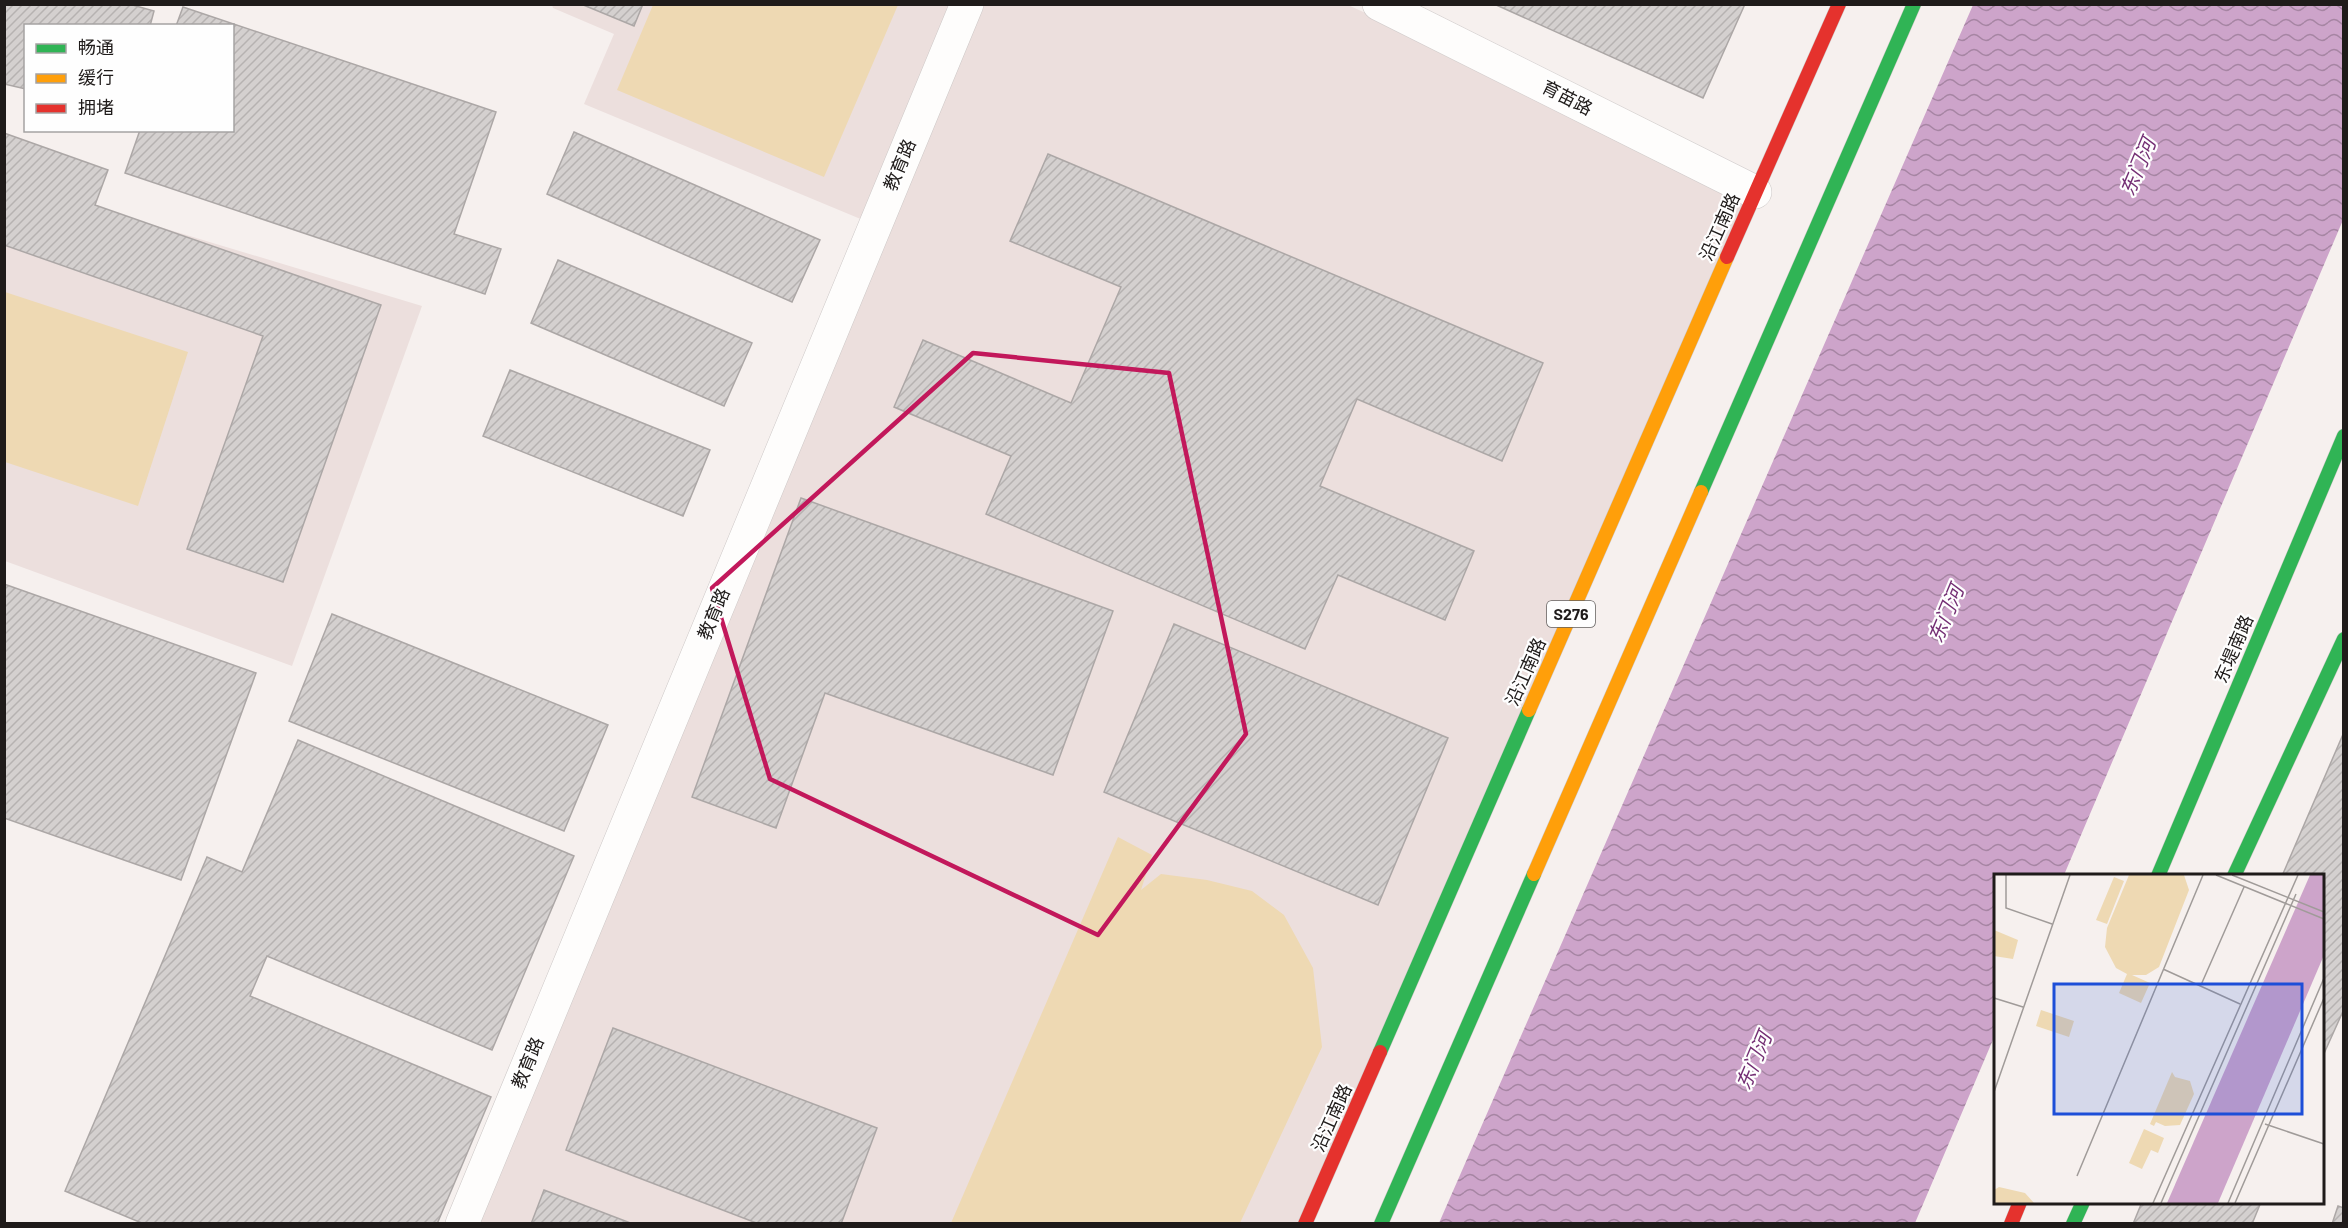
<svg xmlns="http://www.w3.org/2000/svg" width="2348" height="1228" font-family="Barlow,'Noto Sans SC',sans-serif">
  <style>
    .built { fill: #ecdfdd }
    .garden { fill: #eed9b3 }
    .water { fill: url(#water-waves) }
    .building { fill: url(#building-hatch); stroke: #aca7a6; stroke-width: 1.5 }
    .lines { fill: none; stroke-linecap: round; stroke-linejoin: round }
    .street-casing { stroke: #cdc8c7; stroke-width: 34 }
    .fast-casing { stroke: #cdc8c7; stroke-width: 15 }
    .slow-casing { stroke: #cdc8c7; stroke-width: 15 }
    .jam-casing { stroke: #cdc8c7; stroke-width: 15 }
    .street { stroke: #fefdfc; stroke-width: 33 }
    .fast { stroke: #30b455; stroke-width: 14 }
    .slow { stroke: #ff9f0a; stroke-width: 14 }
    .jam { stroke: #e5322d; stroke-width: 14 }
    .marked { fill: none; stroke: #c2185b; stroke-width: 4.5; stroke-linejoin: round }
    .labels { text-anchor: middle; stroke-width: 4.5; stroke-linejoin: round; paint-order: stroke }
    .shield { fill: #fefefe; stroke: #625f5e; stroke-width: 1.5 }
    .shield-label { font-size: 16px; font-weight: bold; fill: #1f1b1a }
    .street-label { font-size: 18px; fill: #1f1b1a; stroke: #fefefe }
    .water-label { font-size: 20px; font-style: italic; fill: #742f74; stroke: #fefefe }
    .inset-road { fill: none; stroke: #a09b99; stroke-width: 1.5 }
    .view { fill: #1d4ed8; fill-opacity: 0.15; stroke: #1d4ed8; stroke-width: 3 }
    .inset-edge { fill: none; stroke: #1f1b1a; stroke-width: 3 }
  </style>
  <defs>
    <pattern id="water-waves" width="16" height="10" patternUnits="userSpaceOnUse" patternTransform="scale(1.5)"><rect width="16" height="10" fill="#cda4ca"/><path d="M0 5q4-4 8 0t8 0" fill="none" stroke="#a685a3"/></pattern>
    <pattern id="building-hatch" width="6" height="6" patternUnits="userSpaceOnUse" patternTransform="scale(1.5)"><rect width="6" height="6" fill="#d4d0cf"/><path d="M-1 1l2-2M0 6l6-6M5 7l2-2" fill="none" stroke="#b6b2b1"/></pattern>
  </defs>
  <rect width="100%" height="100%" fill="#f6f0ee"/>
  <g class="built">
    <polygon points="552,5 1348,5 1755,192 1305,1223 462,1224 875,225 584,104 614,34 553,8"/>
    <polygon points="4,180 422,306 292,666 5,561"/>
  </g>
  <g class="garden">
    <polygon points="653,5 653,4 898,5 824,177 617,90"/>
    <polygon points="5,292 188,352 138,506 5,462"/>
    <polygon points="1118,837 1152,855 1141,890 1161,874 1207,880 1252,891 1284,915 1313,968 1322,1047 1240,1223 951,1223"/>
  </g>
  <polygon class="water" points="1973,5 2343,5 2343,220 2064,875 1996,876 1995,1035 1915,1223 1439,1223"/>
  <g class="building">
    <polygon points="4,4 129,4 154,11 150,26 26,26 26,89 4,84"/>
    <polygon points="581,4 643,4 634,26"/>
    <polygon points="1494,4 1745,4 1703,98"/>
    <polygon points="183,7 496,112 454,234 501,249 485,294 125,173 140,130 232,130 232,26 176,26"/>
    <polygon points="574,132 820,240 792,302 547,194"/>
    <polygon points="4,133 108,170 95,205 381,305 283,582 187,549 263,336 4,245"/>
    <polygon points="1048,154 1543,363 1502,461 1357,399 1320,486 1474,551 1445,620 1338,575 1305,649 986,514 1011,456 894,407 923,340 1071,403 1121,287 1010,241"/>
    <polygon points="558,260 752,343 724,406 531,323"/>
    <polygon points="510,370 710,450 683,516 483,436"/>
    <polygon points="801,498 1113,611 1053,775 825,693 776,828 692,797"/>
    <polygon points="4,584 256,673 181,880 4,818"/>
    <polygon points="332,614 608,725 564,831 289,721"/>
    <polygon points="1174,624 1448,738 1378,905 1104,792"/>
    <polygon points="2344,732 2344,1009 2322,1058 2322,876 2282,876"/>
    <polygon points="298,740 574,856 492,1050 267,956 250,996 491,1097 437,1224 144,1224 65,1191 207,857 242,872"/>
    <polygon points="613,1028 877,1128 841,1224 759,1224 566,1150"/>
    <polygon points="544,1190 633,1224 531,1224"/>
    <polygon points="2142,1202 2261,1202 2252,1224 2133,1224"/>
    <polygon points="2338,1206 2344,1208 2344,1224 2332,1224"/>
  </g>
  <g class="lines">
    <g class="street-casing">
      <g id="street">
        <polyline points="1379,4 1755,192"/>
        <polyline points="462,1224 967,4"/>
      </g>
    </g>
    <g class="fast-casing">
      <g id="fast">
        <polyline points="1701,492 1914,4"/>
        <polyline points="2158,876 2344,436"/>
        <polyline points="2234,876 2344,639"/>
        <polyline points="1380,1052 1529,710"/>
        <polyline points="1381,1224 1534,874"/>
        <polyline points="2073,1224 2083,1202"/>
      </g>
    </g>
    <g class="slow-casing">
      <g id="slow">
        <polyline points="1529,710 1727,257"/>
        <polyline points="1534,874 1701,492"/>
      </g>
    </g>
    <g class="jam-casing">
      <g id="jam">
        <polyline points="1727,257 1839,4"/>
        <polyline points="1305,1224 1380,1052"/>
        <polyline points="2011,1224 2020,1202"/>
      </g>
    </g>
    <use href="#street" class="street"/>
    <use href="#fast" class="fast"/>
    <use href="#slow" class="slow"/>
    <use href="#jam" class="jam"/>
  </g>
  <path class="marked" d="M973,353L1169,373L1246,734L1098,935L770,779L712,588Z"/>
  <g class="labels">
    <rect class="shield" x="1547" y="601" width="48" height="26" rx="4.5"/>
    <g class="shield-label">
      <text x="1571" y="620">S276</text>
    </g>
    <g class="street-label">
      <text transform="translate(1567 98) rotate(27)" y="6">育苗路</text>
      <text transform="translate(900 165) rotate(-67)" y="6">教育路</text>
      <text transform="translate(1720 227) rotate(-66)" y="6">沿江南路</text>
      <text transform="translate(714 614) rotate(-67)" y="6">教育路</text>
      <text transform="translate(2234 649) rotate(-67)" y="6">东堤南路</text>
      <text transform="translate(1526 672) rotate(-66)" y="6">沿江南路</text>
      <text transform="translate(528 1063) rotate(-67)" y="6">教育路</text>
      <text transform="translate(1332 1118) rotate(-66)" y="6">沿江南路</text>
    </g>
    <g class="water-label">
      <text transform="translate(2138 167) rotate(-67)" y="7">东门河</text>
      <text transform="translate(1946 614) rotate(-67)" y="7">东门河</text>
      <text transform="translate(1754 1061) rotate(-67)" y="7">东门河</text>
    </g>
  </g>
  <g transform="translate(1994 874)">
    <rect width="330" height="330" fill="#f6f0ee"/>
    <path d="M0,56L24,66L19,85L0,82Z" fill="#eed9b3"/>
    <path d="M135,1H190L195,16L165,93L152,101H138L156,109L147,129L125,119L133,100L122,94L111,73L113,54ZM120,3L130,7L113,50L102,46ZM0,62L18,68L14,81L0,76ZM47,136L80,147L75,163L42,152ZM178,198L181,203L196,207L200,220L186,251L171,252L162,248L160,252L156,250ZM150,255L170,264L164,279L157,276L148,295L135,289ZM5,313L31,319L40,329H0V316Z" fill="#eed9b3"/>
    <path d="M316,1H330V81L224,329H173Z" fill="#cda4ca"/>
    <path class="inset-road" d="M12,1V34L58,50M222,1L330,45M238,1L330,38M169,95L246,130M207,111L250,13M0,124L29,133M0,218L76,1M271,250L330,270M83,302L209,1M159,329L304,1M167,329L302,20M234,329L330,104M241,329L330,124"/>
    <path class="view" d="M60,110H308V240H60Z"/>
    <rect width="330" height="330" class="inset-edge"/>
  </g>
  <rect width="2348" height="1228" fill="none" stroke="#1f1b1a" stroke-width="12"/>
  <rect x="24" y="24" width="210" height="108" fill="#fefefe" stroke="#a5a3a3" stroke-width="1.5"/>
  <rect x="36" y="44" width="30" height="9" fill="#30b455" stroke="#a5a3a3" stroke-width="1.5"/>
  <text x="78" y="54" font-size="18" fill="#1f1b1a">畅通</text>
  <rect x="36" y="74" width="30" height="9" fill="#ff9f0a" stroke="#a5a3a3" stroke-width="1.5"/>
  <text x="78" y="84" font-size="18" fill="#1f1b1a">缓行</text>
  <rect x="36" y="104" width="30" height="9" fill="#e5322d" stroke="#a5a3a3" stroke-width="1.5"/>
  <text x="78" y="114" font-size="18" fill="#1f1b1a">拥堵</text>
</svg>
